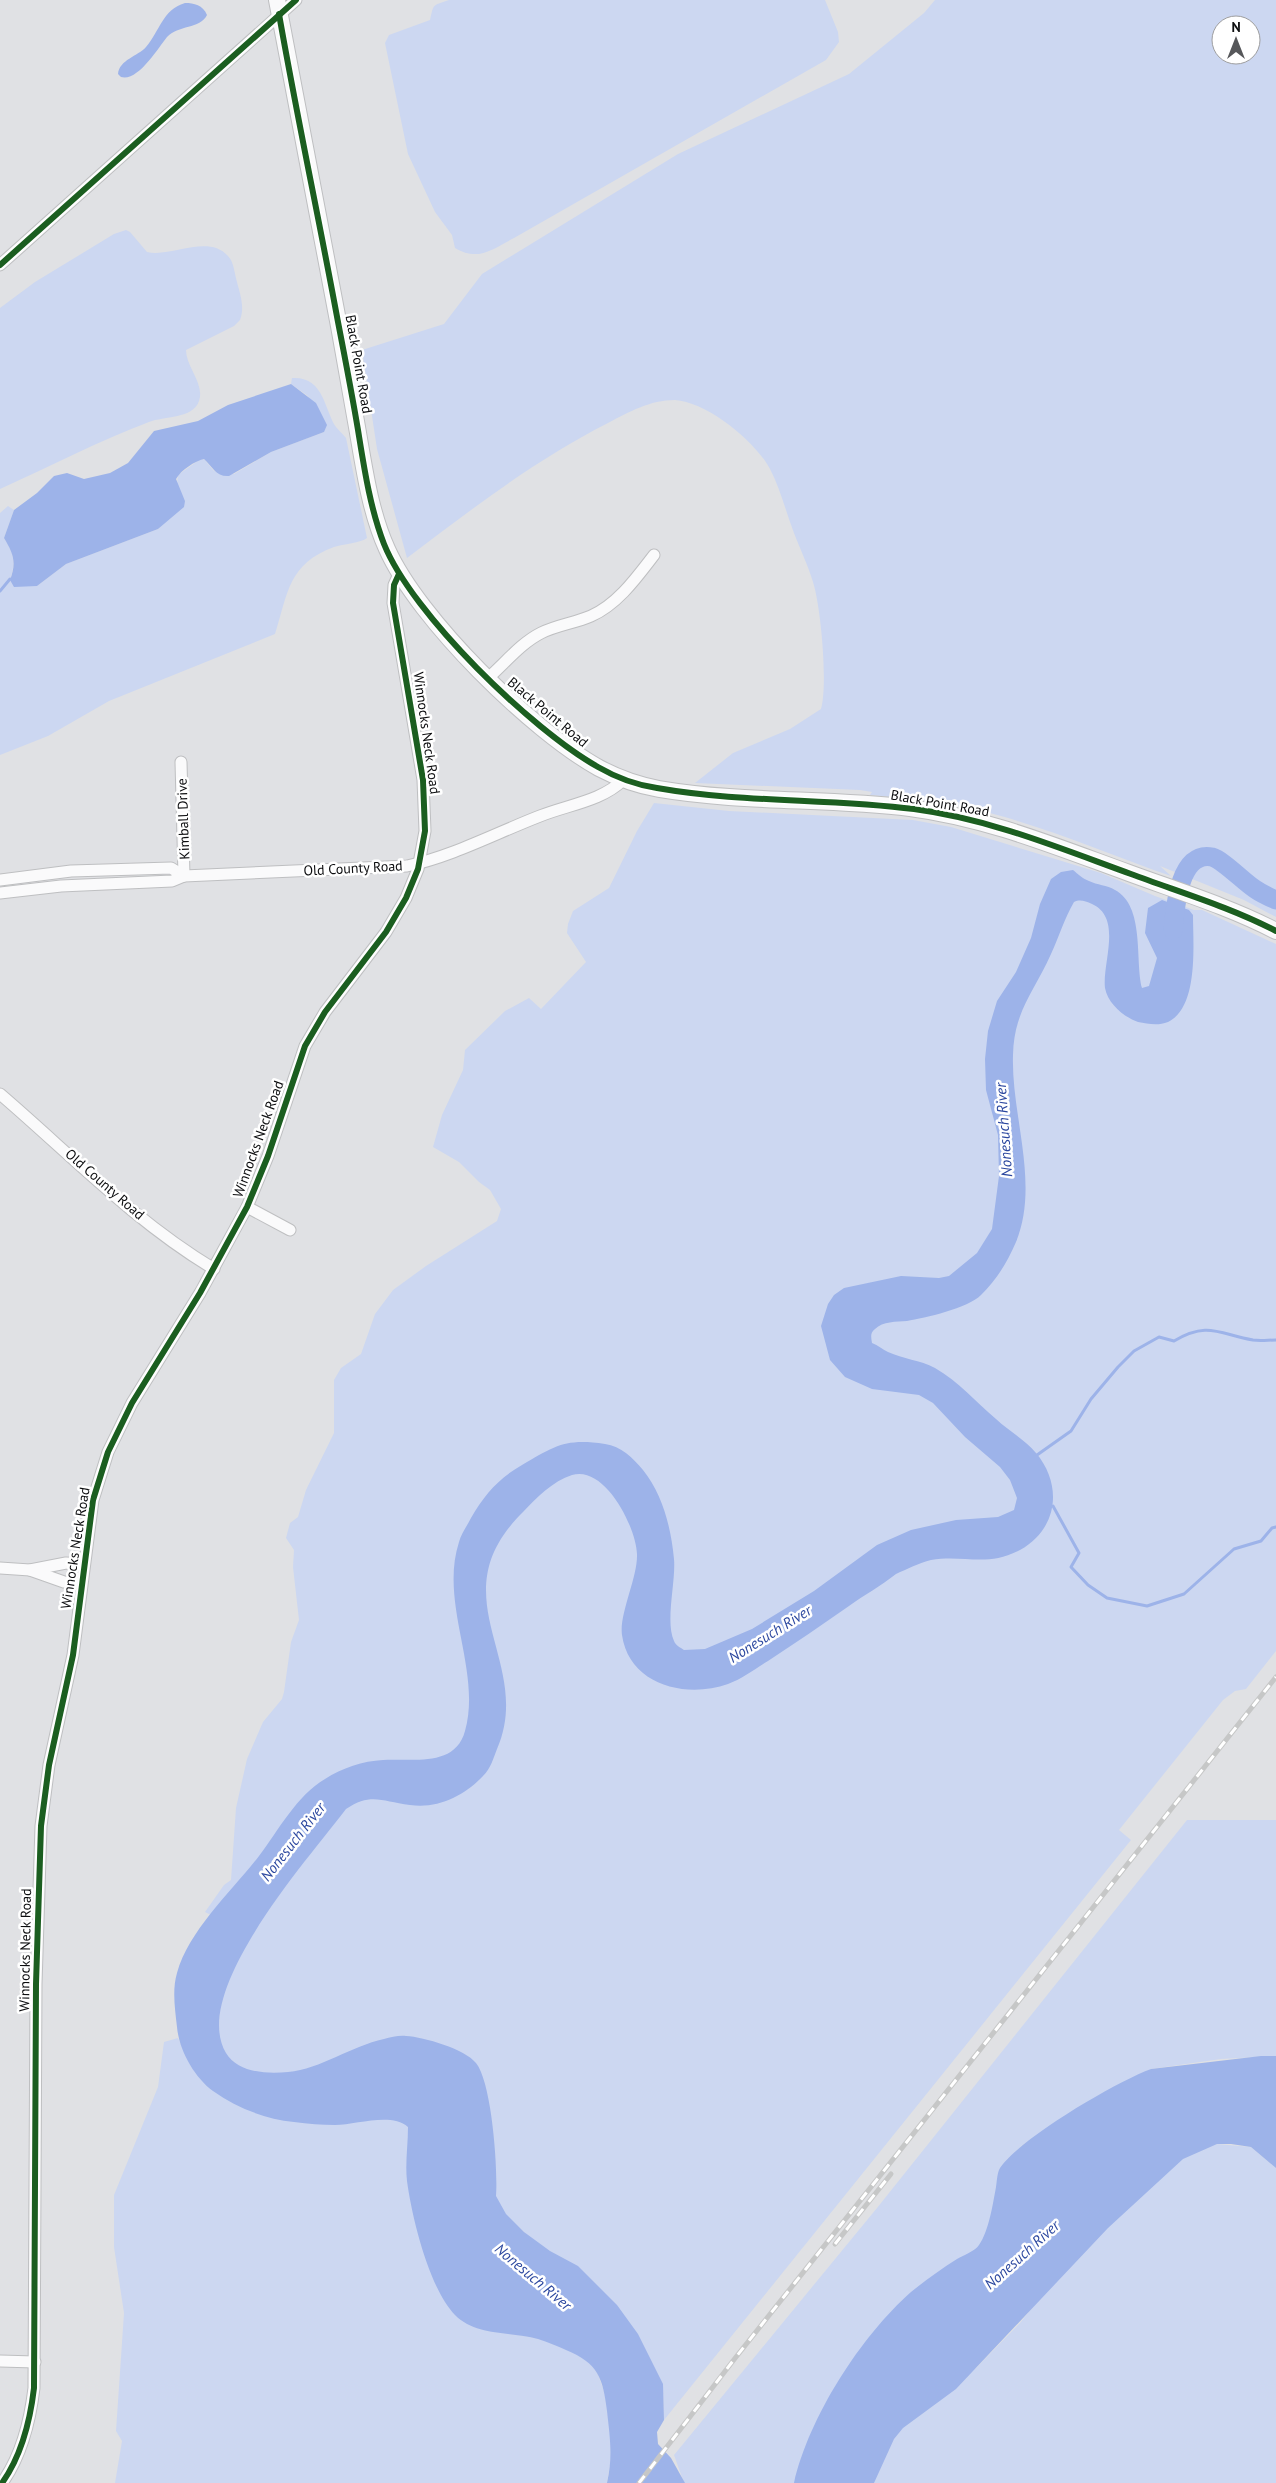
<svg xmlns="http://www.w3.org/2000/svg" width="1276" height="2483" font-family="'PT Sans',sans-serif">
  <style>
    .green { fill: #ccd7f1; fill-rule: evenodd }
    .water { fill: #9db3e9 }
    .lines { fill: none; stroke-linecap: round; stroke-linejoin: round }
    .stream { stroke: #9db3e9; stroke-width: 3 }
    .river { stroke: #9db3e9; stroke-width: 19 }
    .minor-casing { stroke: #bebfc1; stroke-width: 13 }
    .secondary-casing { stroke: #bebfc1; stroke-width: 18 }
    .minor { stroke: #fafafb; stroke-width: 11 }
    .secondary { stroke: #fafafb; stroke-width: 16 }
    .rail-casing { stroke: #c6c7c7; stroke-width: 5 }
    .rail { stroke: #fff; stroke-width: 3; stroke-dasharray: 9; stroke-linecap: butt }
    .cycleway-casing { stroke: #fff; stroke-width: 9 }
    .cycleway { stroke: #1b5e20; stroke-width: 6 }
    .labels { text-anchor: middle; stroke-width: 5; stroke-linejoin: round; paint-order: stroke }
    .street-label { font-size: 14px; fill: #0c0d0f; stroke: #fff }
    .water-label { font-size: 15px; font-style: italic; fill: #2b479f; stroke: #fff }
  </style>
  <rect width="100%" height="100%" fill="#e0e1e4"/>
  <g class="green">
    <path d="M449,0H825L838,32L839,42L826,60L514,238C493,249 478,262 455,248L452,235L435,212L408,154L385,43L389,35L430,20C434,4 431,6 449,0Z"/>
    <path d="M935,0H1276V917L1244,900L1160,866L1171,876C1103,852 1035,822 965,807C934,800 902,798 870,795L872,792L860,790L695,783L733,753L790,729L821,709C828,685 821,607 813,582C808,565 800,549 794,533C786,512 780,488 770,469C755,441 707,402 675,400C650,400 629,412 608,423C535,460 472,509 407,558L377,449L362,350L444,324L482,274L678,154L849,74L924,13ZM1221,25H1251V55H1221Z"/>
    <path d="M126,230L130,232L147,252C173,258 212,231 231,260C234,266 235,275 237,282C240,294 245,307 240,320L234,326L186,350C186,367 205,384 199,401C193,419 164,416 149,422C98,441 49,467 0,489V308L35,282L114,234Z"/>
    <path d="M292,378C324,376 324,409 336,427C339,431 343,434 346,438L367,538C361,543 343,544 334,547C288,564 288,593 275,634L109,701L48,736L0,755V513L8,506L14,510L4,538C14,553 16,562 10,580L37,586L66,564L158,529L185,501L177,484L178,475L199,460L204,459L214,471L234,474L271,452L324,432L308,396L291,384Z"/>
    <polygon points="654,803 729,811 913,820 951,827 1101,873 1155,896 1194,910 1202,910 1276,944 1276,1651 1246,1689 1235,1691 1223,1700 1119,1830 1131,1840 664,2420 663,2393 655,2369 539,2246 494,2204 490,2157 293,2074 246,2073 216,2046 223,1984 249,1935 205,1912 224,1885 231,1880 236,1808 247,1759 263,1722 282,1699 284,1692 291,1642 299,1620 293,1567 294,1550 286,1538 290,1523 298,1517 306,1490 334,1433 334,1380 341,1368 361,1354 375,1314 393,1290 426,1266 497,1221 501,1209 490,1190 479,1182 459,1162 433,1147 442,1115 463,1070 465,1050 505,1011 529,998 541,1009 586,962 567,933 568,924 573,911 609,888 637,831"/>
    <polygon points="1187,1820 1276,1820 1276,2056 1221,2059 1151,2069 1086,2103 1021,2146 989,2234 795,2483 684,2483 674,2455 877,2208"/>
    <polygon points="178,2038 191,2066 405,2117 513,2334 542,2339 587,2358 594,2363 606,2397 612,2453 607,2483 115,2483 122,2441 116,2431 124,2313 114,2247 114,2195 158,2087 164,2042"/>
    <polygon points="1217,2144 1251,2147 1276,2168 1276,2483 858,2483 875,2445 977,2367 1020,2323 1076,2252 1187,2153"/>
  </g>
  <g class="water">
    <path d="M185,3C194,3 203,5 207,15C200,29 178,25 167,37C158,48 138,82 121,77L118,74C119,60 138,56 146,47C160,31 162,10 185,3Z"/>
    <path d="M291,384L316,403L327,425L324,432L271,452L229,476C216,477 213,467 204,459C195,461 181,470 176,479L185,501L184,507L158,529L66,564L37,586L14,587L10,580C17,562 13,553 4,538L14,510L37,493L54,476L67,473L84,479L110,473L128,463L154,431L198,421L228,405Z"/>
    <path d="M1073,870C1078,874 1083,879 1089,881C1097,885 1107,885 1115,890C1145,906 1135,960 1142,988L1149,986L1157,958L1145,933L1148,908L1162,900L1189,910L1193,915C1193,944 1199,1007 1168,1022C1158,1026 1148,1024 1138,1022C1124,1017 1108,1004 1105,988C1102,963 1123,918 1092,904C1085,901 1080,899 1074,902C1064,919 1059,937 1051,954C1034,992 1014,1011 1013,1055C1011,1116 1040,1183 1016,1242C1007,1263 997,1279 981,1295C968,1308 925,1318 907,1321C896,1322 883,1321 875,1329C870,1333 871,1337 872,1343C878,1345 883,1350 888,1352C903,1359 920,1360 935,1368C959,1382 975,1401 996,1419C1009,1431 1025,1440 1036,1453C1063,1485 1058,1529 1020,1550C986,1568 964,1554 931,1560C919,1563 907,1569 896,1574C881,1586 864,1595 849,1606C822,1625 795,1643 768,1661C755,1669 742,1679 728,1684C686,1699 629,1685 622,1635C619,1614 638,1577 637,1554C636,1527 605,1465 572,1475C553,1481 536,1498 523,1512C436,1598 535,1661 497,1749C493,1759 491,1768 483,1776C464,1796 438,1809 410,1805C382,1802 372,1792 346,1809C310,1857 189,1991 226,2053C238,2073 267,2074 288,2072C321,2069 351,2046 384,2039C391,2037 400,2035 406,2036C424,2037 465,2049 476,2063C492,2083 498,2169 496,2196L506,2214L524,2232L550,2251L578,2266L617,2305L638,2334L663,2384L664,2420L657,2432L658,2444L671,2458L685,2483H607C613,2456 610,2439 607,2411C603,2378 598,2363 566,2350C557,2346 548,2342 538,2339C511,2331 477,2337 455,2315C429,2288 412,2218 407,2181C405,2164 408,2145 408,2127C391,2112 356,2125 335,2125C322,2125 308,2124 294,2122C265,2119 237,2108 213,2091C194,2077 179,2050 177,2027C175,2009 172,1990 177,1973C189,1930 232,1891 259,1856C278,1831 297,1795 325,1779C342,1768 363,1761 383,1760C412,1758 455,1768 465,1731C482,1670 439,1604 459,1542C461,1534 467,1526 471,1518C484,1495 499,1478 522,1465C555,1446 565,1438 605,1444C621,1446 633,1458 643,1470C663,1495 671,1528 674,1559C676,1582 665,1621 674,1641C676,1646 680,1647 684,1650L705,1649L752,1629L814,1591L877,1545L911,1530L956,1520L998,1517L1014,1510L1017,1498L1010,1480L1000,1467L965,1437L933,1403L919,1395L872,1389L845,1377L830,1360L821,1326L828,1304L834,1295L844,1288L901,1276L939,1278L949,1276L977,1253L992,1229L999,1176L998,1135L986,1090L985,1059L988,1031L997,1001L1016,972L1031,938L1040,904L1051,879L1061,872Z"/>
    <path d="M1261,2056H1276V2168L1251,2147L1231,2144H1217L1183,2159L1108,2228L956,2389L903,2428L894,2439L874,2483H794C809,2417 861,2336 911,2292C926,2280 941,2269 957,2259C964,2255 975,2251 979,2245C989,2231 993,2203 996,2187C997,2181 997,2173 1000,2168C1020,2138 1116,2082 1151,2069Z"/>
  </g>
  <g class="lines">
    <g class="stream">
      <polyline points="0,591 10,579"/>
      <path d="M1037,1455L1071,1431L1091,1399L1118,1367L1134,1351L1159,1337L1174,1341C1208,1321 1219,1334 1253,1340C1260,1341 1268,1340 1276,1340"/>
      <polyline points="1053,1506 1079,1553 1071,1567 1088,1585 1107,1598 1147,1606 1184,1594 1234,1549 1261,1541 1272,1528 1276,1527"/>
    </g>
    <path class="river" d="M1173,930C1175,909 1179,850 1212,857C1223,860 1244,882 1255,889C1262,894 1269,897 1276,900"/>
    <g class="minor-casing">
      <g id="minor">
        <polyline points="0,265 296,0"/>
        <path d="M488,678C505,663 521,643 541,633C557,625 575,623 591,616C618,604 637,577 654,555"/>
        <polyline points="181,762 184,876"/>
        <polyline points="0,880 71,871 171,868 184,876"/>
        <path d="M0,893L61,886L172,881L184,876L407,866C453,856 496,833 540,816C567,805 602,801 623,780"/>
        <path d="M0,1094C69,1153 135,1222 214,1269"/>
        <polyline points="247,1207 290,1230"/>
        <polyline points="0,1568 30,1570 66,1563 84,1564"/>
        <polyline points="30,1570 64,1582 81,1584"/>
        <polyline points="0,2361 35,2362"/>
        <path d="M2,2483C22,2455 30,2422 34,2388L36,1984L41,1826L49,1765L73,1655L93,1500L108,1452L132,1403L200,1293L247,1207L268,1156L305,1046L325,1012L386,932L406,898L418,869L425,831L423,780L393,603L394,585L399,574"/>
      </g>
    </g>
    <g class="secondary-casing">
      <path id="secondary" d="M277,0C297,109 319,217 339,326C345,359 351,393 357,427C364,467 370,512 387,549C418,619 532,731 599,768C618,778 637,785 659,789C742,803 827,798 910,808C987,818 1057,847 1129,873C1178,891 1230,907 1276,931"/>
    </g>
    <use href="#minor" class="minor"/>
    <use href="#secondary" class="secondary"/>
    <g class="rail-casing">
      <g id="rail">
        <polyline points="835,2244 891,2174"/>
        <polyline points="639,2483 736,2357 1276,1677"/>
      </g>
    </g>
    <use href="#rail" class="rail"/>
    <g class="cycleway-casing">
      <g id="cycleway">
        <path d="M279,14C297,117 319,219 338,322C345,358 352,394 358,430C364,467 370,508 384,544C412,614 532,730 598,767C617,778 636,785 657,788C742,803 829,798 914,809C990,819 1059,848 1131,874C1179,892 1230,907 1276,931"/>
        <polyline points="0,265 296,0"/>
        <path d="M2,2483C22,2455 30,2422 34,2388L36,1984L41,1826L49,1765L73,1655L93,1500L108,1452L132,1403L200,1293L247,1207L268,1156L305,1046L325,1012L386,932L406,898L418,869L425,831L423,780L393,603L394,585L399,574"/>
      </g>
    </g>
    <use href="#cycleway" class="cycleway"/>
  </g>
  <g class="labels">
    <g class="street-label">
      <text transform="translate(359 364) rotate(80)" y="5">Black Point Road</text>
      <text transform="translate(548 712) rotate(40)" y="5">Black Point Road</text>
      <text transform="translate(427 733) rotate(82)" y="5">Winnocks Neck Road</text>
      <text transform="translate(940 803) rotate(10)" y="5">Black Point Road</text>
      <text transform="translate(183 819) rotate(-92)" y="5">Kimball Drive</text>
      <text transform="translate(353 868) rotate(-3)" y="5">Old County Road</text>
      <text transform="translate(258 1139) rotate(-70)" y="5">Winnocks Neck Road</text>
      <text transform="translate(105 1184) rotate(41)" y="5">Old County Road</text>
      <text transform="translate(75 1548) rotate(-81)" y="5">Winnocks Neck Road</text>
      <text transform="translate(25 1950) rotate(-89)" y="5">Winnocks Neck Road</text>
    </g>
    <g class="water-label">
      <text transform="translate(1004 1130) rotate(-94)" y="5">Nonesuch River</text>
      <text transform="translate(770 1634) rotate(-32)" y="5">Nonesuch River</text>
      <text transform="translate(293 1842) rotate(-52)" y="5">Nonesuch River</text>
      <text transform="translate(1022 2255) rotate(-42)" y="5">Nonesuch River</text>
      <text transform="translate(533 2277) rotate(40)" y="5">Nonesuch River</text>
    </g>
  </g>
  <g transform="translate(1236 40)"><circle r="24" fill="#ffffff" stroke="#9e9e9f"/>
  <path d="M0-4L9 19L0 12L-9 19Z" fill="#56575a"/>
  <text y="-8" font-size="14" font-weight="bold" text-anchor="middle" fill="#0c0d0f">N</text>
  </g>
</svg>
